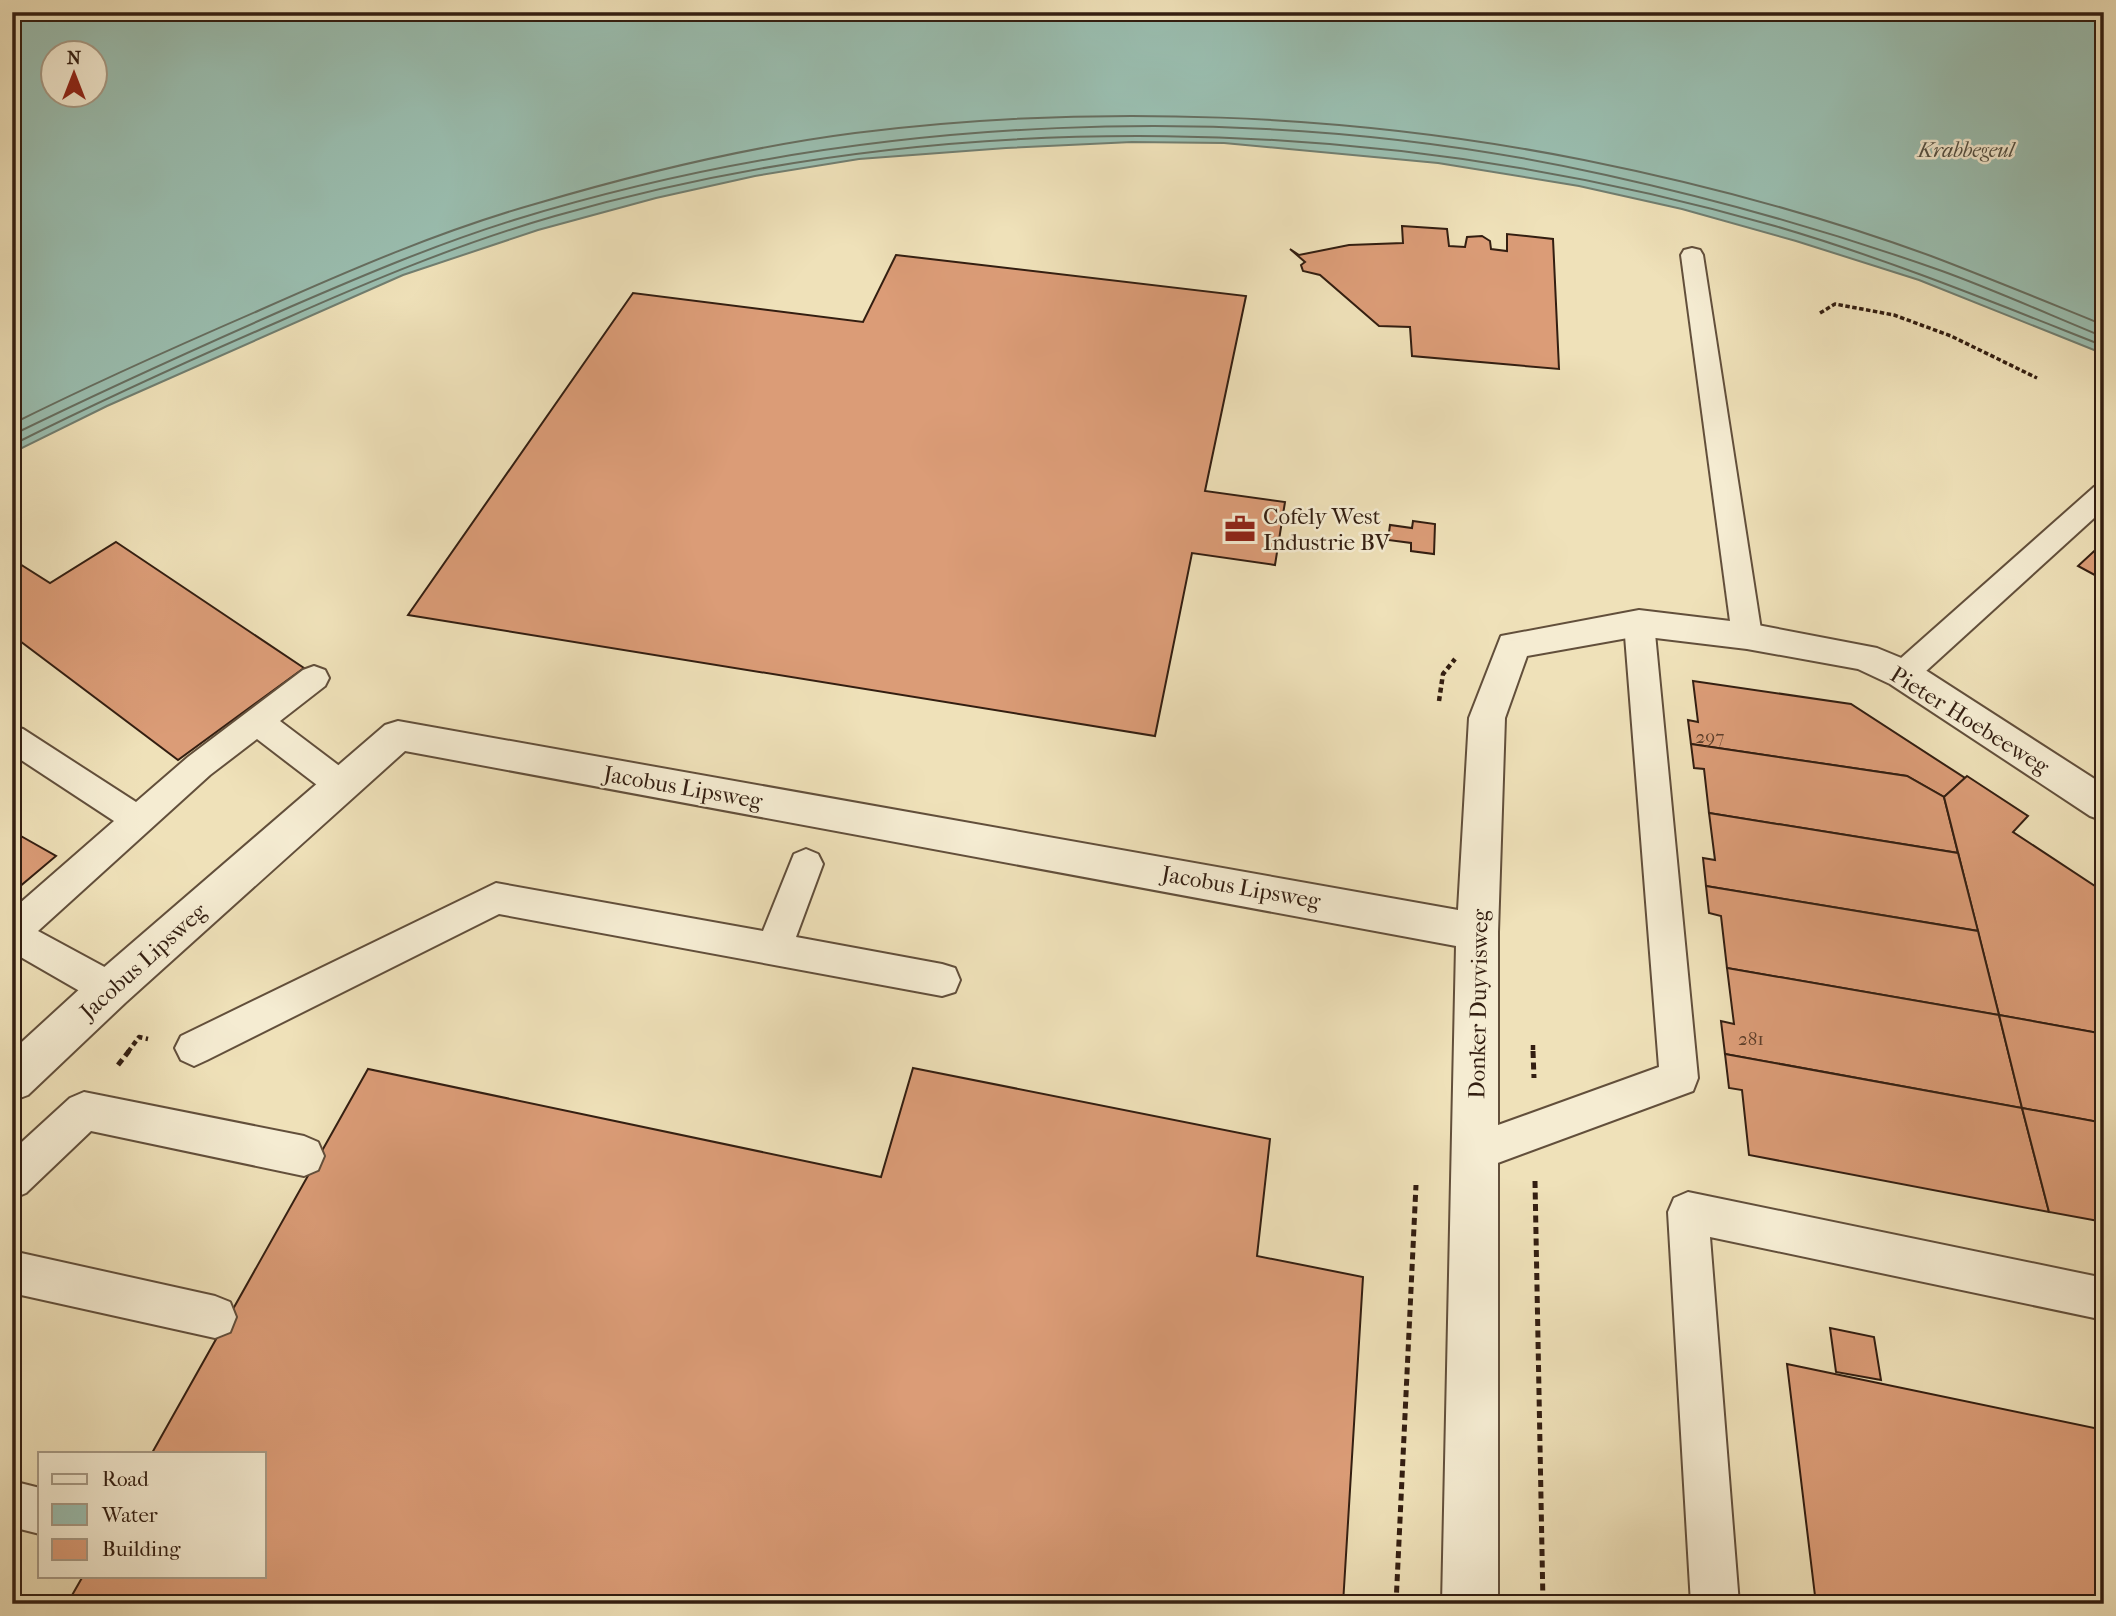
<svg xmlns="http://www.w3.org/2000/svg" width="2116" height="1616" font-family="'IM FELL French Canon',serif">
  <style>
    .water { fill: #9abeb0; stroke: #717e70; stroke-width: 2; fill-rule: evenodd }
    .lines { fill: none; stroke-linecap: round; stroke-linejoin: round }
    .shore { stroke: #666e60; stroke-width: 2 }
    .building { fill: #db9c77; stroke: #331e11; stroke-width: 2 }
    .lane-casing { stroke: #624f3b; stroke-width: 4 }
    .street-casing { stroke: #624f3b; stroke-width: 4 }
    .path-far2 { stroke: #331e11; stroke-width: 3.5; stroke-dasharray: 4.5 2.5; stroke-linecap: butt }
    .path-far1 { stroke: #331e11; stroke-width: 4.5; stroke-dasharray: 5 3.5; stroke-linecap: butt }
    .path { stroke: #331e11; stroke-width: 5; stroke-dasharray: 7 4.5; stroke-linecap: butt }
    .lane { fill: #f5ecd2; fill-rule: evenodd }
    .street { fill: #f5ecd2; fill-rule: evenodd }
    .labels { text-anchor: middle; stroke-width: 5; stroke-linejoin: round; paint-order: stroke }
    .number-label { font-size: 19px; fill: #5d3e2a }
    .far-water-label { font-size: 21px; font-style: italic; fill: #524e41; stroke: #f5ecd2 }
    .poi-label { font-size: 23px; fill: #331e11; stroke: #f5ecd2; text-anchor: start }
    .street-label { font-size: 23px; fill: #331e11; stroke: #f5ecd2 }
  </style>
  <rect width="100%" height="100%" fill="#efe1b9"/>
  <filter id="stains"><feTurbulence type="fractalNoise" baseFrequency=".00286" numOctaves="4"/><feColorMatrix values="0 0 0 0 .2 0 0 0 0 .09 0 0 0 0 .02 0 0 0 .5 -.17"/></filter>
  <radialGradient id="worn" r=".72"><stop offset=".6" stop-color="#630" stop-opacity="0"/><stop offset="1" stop-color="#630" stop-opacity=".3"/></radialGradient>
  <path class="water" d="M12,12H2104V354L1919,280L1796,241L1682,209L1579,186L1438,163L1224,143L1132,142L1006,148L859,159L755,176L656,198L538,230L403,275L107,406L12,453ZM52,52H94V94H52Z"/>
  <g class="lines">
    <g class="shore">
      <path d="M12,424C94,383 177,346 260,310C350,270 440,231 535,204C640,173 747,147 855,133C1093,103 1349,113 1584,160C1698,183 1822,216 1931,256C1989,278 2047,302 2104,325"/>
      <path d="M12,435C104,390 197,348 290,307C364,275 437,244 514,220C859,114 1253,96 1606,175C1719,200 1832,232 1942,271C1997,291 2050,315 2104,337"/>
      <path d="M12,445C100,401 190,360 280,321C370,281 461,243 555,216C951,103 1381,113 1775,226C1888,259 1995,303 2104,346"/>
    </g>
  </g>
  <g class="building">
    <polygon points="1402,226 1447,229 1449,246 1465,247 1467,237 1482,236 1490,241 1491,249 1507,251 1507,234 1553,239 1559,369 1412,356 1410,327 1379,326 1320,275 1303,271 1301,265 1305,262 1290,249 1299,255 1349,245 1403,243"/>
    <polygon points="896,255 1246,296 1205,491 1285,502 1275,565 1192,553 1155,736 408,615 633,293 863,322"/>
    <polygon points="1413,521 1435,524 1434,554 1411,551 1411,543 1388,540 1390,525 1412,528"/>
    <polygon points="116,542 304,668 178,760 12,635 12,559 50,583"/>
    <polygon points="2104,542 2104,580 2078,566"/>
    <polygon points="1693,681 1851,704 1965,778 1944,797 1907,776 1691,744 1688,720 1698,722"/>
    <polygon points="1691,744 1907,776 1944,797 1958,853 1709,813 1704,769 1694,768"/>
    <polygon points="1967,776 2028,816 2013,832 2104,892 2104,1034 1999,1015 1944,797"/>
    <polygon points="1709,813 1958,853 1978,931 1706,886 1703,858 1715,860"/>
    <polygon points="12,831 56,856 12,893"/>
    <polygon points="1706,886 1978,931 1999,1015 1727,968 1721,916 1709,913"/>
    <polygon points="1727,968 1999,1015 2022,1108 1725,1054 1721,1021 1734,1024"/>
    <polygon points="1999,1015 2104,1034 2104,1123 2022,1108"/>
    <polygon points="1725,1054 2022,1108 2049,1212 1749,1155 1742,1090 1729,1088"/>
    <polygon points="913,1068 1270,1139 1257,1256 1363,1277 1343,1604 67,1604 83,1576 264,1576 264,1453 152,1453 368,1069 881,1177"/>
    <polygon points="2022,1108 2104,1123 2104,1222 2049,1212"/>
    <polygon points="1830,1328 1874,1337 1881,1380 1836,1372"/>
    <polygon points="1787,1364 2104,1430 2104,1604 1816,1604"/>
  </g>
  <g class="lines">
    <g class="lane-casing">
      <g id="lane">
        <polygon points="1692,248 1700,250 1703,255 1762,636 1758,644 1747,647 1736,644 1732,636 1681,255 1684,250"/>
        <polygon points="2104,484 2104,509 1914,682 1903,686 1892,682 1888,674 1892,666 2094,487"/>
        <polygon points="1639,612 1650,615 1654,623 1698,1078 1693,1091 1476,1171 1462,1166 1456,1152 1462,1138 1659,1067 1624,623 1628,615"/>
        <polygon points="314,666 325,670 329,678 325,686 280,721 354,777 358,786 354,795 342,799 330,795 257,739 210,775 38,931 123,977 128,989 123,1001 110,1006 97,1001 12,952 12,910 114,821 12,754 12,726 23,729 136,802 188,757 303,670"/>
        <polygon points="806,849 818,854 823,864 796,937 942,964 955,968 960,980 955,992 942,996 499,914 207,1060 194,1066 181,1060 175,1048 181,1036 496,883 763,931 794,854"/>
        <polygon points="84,1092 304,1136 318,1142 324,1156 318,1170 304,1176 91,1131 26,1193 12,1199 12,1151 70,1098"/>
        <polygon points="1688,1192 2104,1278 2104,1320 1710,1237 1739,1604 1691,1604 1668,1212 1674,1198"/>
        <polygon points="12,1251 215,1296 230,1302 236,1317 230,1332 215,1338 12,1293"/>
        <polygon points="12,1481 40,1488 40,1534 12,1527"/>
      </g>
    </g>
    <g class="street-casing">
      <polygon id="street" points="1639,610 1747,623 1877,648 1916,664 2104,785 2104,821 2090,816 1890,684 1858,669 1747,649 1639,636 1527,656 1505,718 1498,932 1498,1604 1442,1604 1456,946 405,751 125,1003 28,1095 12,1101 12,1051 95,975 385,725 398,721 1458,910 1469,718 1501,636"/>
    </g>
    <polyline class="path-far2" points="1820,313 1835,304 1894,315 1951,336 2037,378"/>
    <g class="path-far1">
      <polyline points="1439,701 1443,674 1455,659"/>
      <polyline points="1533,1045 1533,1052"/>
      <polyline points="128,1052 139,1037 148,1039"/>
    </g>
    <g class="path">
      <polyline points="1533,1051 1534,1078"/>
      <polyline points="118,1065 129,1051"/>
      <polyline points="1535,1181 1543,1604"/>
      <polyline points="1396,1604 1416,1185"/>
    </g>
    <use href="#lane" class="lane"/>
    <use href="#street" class="street"/>
  </g>
  <defs>
    <g id="office-bare" transform="scale(2.415)"><path d="M-6-3h4V-5.5h4V-3h4V5H-6ZM-1-4.5V-3h2v-1.5ZM-6 0V1H6V0Z" fill="#8f2418" stroke="#f5ecd2" stroke-width="2.5" paint-order="stroke"/></g>
  </defs>
  <g fill-rule="evenodd">
    <use href="#office-bare" x="1240" y="529"/>
  </g>
  <g class="labels">
    <g class="number-label">
      <text x="1710" y="743">297</text>
      <text x="1751" y="1045">281</text>
    </g>
    <g class="far-water-label">
      <text x="1966" y="157">Krabbegeul</text>
    </g>
    <g class="poi-label">
      <text x="1263" y="524">Cofely West<tspan x="1263" dy="26">Industrie BV</tspan></text>
    </g>
    <g class="street-label">
      <text transform="translate(1970 720) rotate(32)" y="8">Pieter Hoebeeweg</text>
      <text transform="translate(683 787) rotate(10)" y="8">Jacobus Lipsweg</text>
      <text transform="translate(1241 887) rotate(10)" y="8">Jacobus Lipsweg</text>
      <text transform="translate(143 961) rotate(-42)" y="8">Jacobus Lipsweg</text>
      <text transform="translate(1478 1004) rotate(-89)" y="8">Donker Duyvisweg</text>
    </g>
  </g>
  <rect width="2116" height="1616" fill="none" stroke="#efe1b9" stroke-width="42"/>
  <rect x="14" y="14" width="2088" height="1588" fill="none" stroke="#331e11" stroke-width="3.5"/>
  <rect x="21" y="21" width="2074" height="1574" fill="none" stroke="#331e11" stroke-width="2"/>
  <rect x="38" y="1452" width="228" height="126" fill="#f5ecd2" stroke="#a79a85" stroke-width="2"/>
  <rect x="52" y="1474" width="35" height="10" fill="#f5ecd2" stroke="#a79a85" stroke-width="2"/>
  <text x="102" y="1486" font-size="21" fill="#331e11">Road</text>
  <rect x="52" y="1504" width="35" height="21" fill="#9abeb0" stroke="#a79a85" stroke-width="2"/>
  <text x="102" y="1522" font-size="21" fill="#331e11">Water</text>
  <rect x="52" y="1539" width="35" height="21" fill="#db9c77" stroke="#a79a85" stroke-width="2"/>
  <text x="102" y="1556" font-size="21" fill="#331e11">Building</text>
  <g transform="translate(74 74)"><circle r="33" fill="#f5ecd2" stroke="#a79a85" stroke-width="2"/>
  <path d="M0-5L12 26L0 18L-12 26Z" fill="#8f2418"/>
  <text y="-10" font-size="19" font-weight="bold" text-anchor="middle" fill="#331e11">N</text>
  </g>
  <rect width="100%" height="100%" filter="url(#stains)"/>
  <rect width="100%" height="100%" fill="url(#worn)"/>
</svg>
